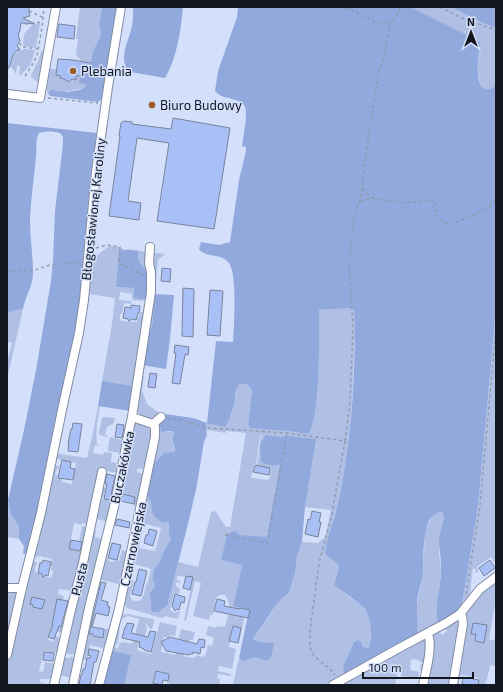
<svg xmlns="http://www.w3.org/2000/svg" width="503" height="692" font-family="'Exo 2',sans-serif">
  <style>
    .green { fill: #afc0e4; fill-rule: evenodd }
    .forest { fill: #92a9de }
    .building { fill: #a9c0f7; stroke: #79849c }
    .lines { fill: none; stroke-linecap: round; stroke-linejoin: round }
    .minor-casing { stroke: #808ba4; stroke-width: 10 }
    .path { stroke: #919aae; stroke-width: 1.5; stroke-dasharray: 3 3; stroke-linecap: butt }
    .minor { stroke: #fff; stroke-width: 8 }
    .poi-dot { fill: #9b5a26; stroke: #d4e0fb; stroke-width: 1.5 }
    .labels { text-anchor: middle; stroke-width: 3; stroke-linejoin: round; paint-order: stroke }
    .poi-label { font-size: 13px; fill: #131720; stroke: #d4e0fb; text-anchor: start }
    .street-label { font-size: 13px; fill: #131720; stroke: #d4e0fb }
  </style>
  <rect width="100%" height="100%" fill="#d4e0fb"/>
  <g class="green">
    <polygon points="80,7 102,7 99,25 101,33 100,37 93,51 91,63 82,62 76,55 78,39 76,39"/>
    <path d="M411,7H451L477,20L496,28V85C493,88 489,90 485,89C474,84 479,51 481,42Z"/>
    <polygon points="40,23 36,48 23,46 24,34 32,25"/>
    <polygon points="24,49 35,50 31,64 21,75 19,75 20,66 17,66 16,74 9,64 12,61 14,54"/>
    <polygon points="41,51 45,52 39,83 31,77 31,75 39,59"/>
    <path d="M50,69H57L56,75L61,76L60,78L65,79L68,81L71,79L76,80V76H81L79,81L81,84L86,85L85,87C81,90 77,89 72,90C65,93 57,92 49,92L48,93L46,88Z"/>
    <polygon points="109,246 119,247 116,287 135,288 134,298 143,299 143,301 132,300 132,294 120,292 119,300 131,301 131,304 124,303 122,314 120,314 120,320 127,322 128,321 137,322 137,317 139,317 140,312 145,313 134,386 102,381 112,324 115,298 89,294 91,258 94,258"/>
    <path d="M139,251L165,254L158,260L152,326L147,338L152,299L155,269L152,267L148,271C140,266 136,260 139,251Z"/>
    <path d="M350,308L354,309C355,363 353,417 344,471C342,488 337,505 333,522C330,532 326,543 325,554L338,564L339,569L338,588C343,591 346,595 350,598C355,601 360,603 364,607C373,616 372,635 369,647L366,648L354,642L344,664L345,676L328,685H233L239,658L240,660C249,662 256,655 264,660L273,643L260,642L253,639C257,631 263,625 268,618C275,607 278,600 289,593L295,573L297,556L302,542L318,543L325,537L331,510L305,507L315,439L289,436L285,437L265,435L262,439L281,463L267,538L227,534L221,560L242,565L233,606L250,610L240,608L238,616L243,617L244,620L239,643H238L241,628L232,626L229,647L236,649L232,669L219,666L218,671L231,674V676L218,674L217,678L220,679L219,685H170V684L167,683L169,674L156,671L154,683L162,685H124L130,655L111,653V658L108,660L118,624L120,625L118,642L115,647L117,649L119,646V643L123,642L132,644L133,642L139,619L128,616L119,620L121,615L128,614L153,619L154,622L152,629H150L146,623H145L147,628L145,636L141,635L137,650L151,654L160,622L177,626L175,636L170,635L169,638L164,637L161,652L175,655L181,629L195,632L193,640L191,639L190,641H187L183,656C188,657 194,660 197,655L203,657L205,656L208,645L212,646L214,638L206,635L208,627L209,626L216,628L217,626L225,627C227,618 233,604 225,595C222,594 218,595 216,598L213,615L211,614L209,620L193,616L201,583L195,581L186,621L184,620L193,578C188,576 183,577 177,576V580L180,581V584L178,582L176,583V586L180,589L179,594L174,593L170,610L174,612V613L180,611L178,619L165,616L162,618L158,617L127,608L123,601L128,579L134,580L130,596L132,600C144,605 144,593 146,584L147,585L151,569L131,563L138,529L141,528L143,529L139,548L155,551L161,528L139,522L146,493C148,496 150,499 151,502C154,513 151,516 162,523L168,522L169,524V534L171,539L163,553L159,563L154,569L153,576V581L155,584V587L150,598L151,610L152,612C158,613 162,611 166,607C169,603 176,569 178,562L198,567L211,512L215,511C218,514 224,526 227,527C228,527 229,527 230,527L246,433L226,431V433L207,430L206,426L207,423L231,416L234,404L237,388L240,384H246L252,390L248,424L308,434C321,420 319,332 319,310ZM261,434L257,465L260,466L271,468L269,480L251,478L254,464H256L260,435Z"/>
    <polygon points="496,308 496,564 491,557 477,567 478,569 478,572 475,573 476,569 473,568 470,594 468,600 461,608 466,581 478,506"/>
    <polygon points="23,309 7,379 7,363 12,343 7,342 7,313 13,311"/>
    <path d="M144,376L142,390L147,404L159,413H161C159,415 156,418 153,419C147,421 139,415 136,409L140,377Z"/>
    <path d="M98,406H100C98,418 95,431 97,444L101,446L95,445L93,453L103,455L104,452L112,453L111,462L118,463V460L122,461L119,473L105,471L86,543L79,542L82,526L87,527L88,524L82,523V525L74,523L69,549L84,552L74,591L59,589L58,594L64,596L63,600L57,599L52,625L65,628L63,632L62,633L51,629L48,637H49L48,640L53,642L55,636L60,638L61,641L59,653L44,651L39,671L43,672L45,662L57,664L54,679H40V682L48,685H7V661L14,634L17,631L20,618V615L22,607L21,604L32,561L37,562V563L35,568V572C41,574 45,577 51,578L53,571L51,570L52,566L50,565L52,559L40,556L34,558H33L52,465L59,466V469H57L55,475H58L57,478L62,479V482L72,484L76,463L53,458L54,453L87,458L93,433Z"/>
    <polygon points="104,417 115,418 114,423 107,427 105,434 108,436 107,437 100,435 99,432 102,418"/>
    <polygon points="134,423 147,425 153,429 153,438 145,468 137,469 137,472 143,474 137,506 134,506 134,504 135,497 118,494"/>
    <path d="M160,423V429L166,432H172L174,433C174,436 172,438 173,441C173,445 176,447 175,451C171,453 166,452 162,455C158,458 154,464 151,468L157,428Z"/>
    <polygon points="110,437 123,440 121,453 108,451 109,441"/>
    <polygon points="102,487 106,488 103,498 101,498 101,499 113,502 108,522 97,519 94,531 96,531 95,537 101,539 103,532 106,533 77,655 63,653"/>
    <polygon points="8,500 11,515 19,526 19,539 7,537"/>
    <polygon points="438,511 442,512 444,514 443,521 440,533 439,552 441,569 437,614 440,624 417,636 417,605 423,571 425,532 433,514"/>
    <polygon points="107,545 109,546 106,558 108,559 109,561 114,562 114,560 119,561 122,550 128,552 122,585 98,579"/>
    <polygon points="496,580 496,598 489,640 494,640 496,635 496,666 490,665 487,680 486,681 485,685 478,685 479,678 461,675 458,685 455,685 466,610 483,589"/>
    <polygon points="7,590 16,591 17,593 7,646"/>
    <polygon points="459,620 460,621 452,685 425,685 434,633 438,631 442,635 447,631 444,627"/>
    <polygon points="93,627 94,627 93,636 103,638 104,629 108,629 110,631 105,649 103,649 103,648 90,645 87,660 80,659 85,633 91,634"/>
    <path d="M425,638L428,641L423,671L420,670L421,664H422L423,663C419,661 416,658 411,660L410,666L411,670L419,672L418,679L401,676L402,671H400L401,666H399L395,685H340Z"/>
    <polygon points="70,657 76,657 72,678 58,675 62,661 65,658 69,658"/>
  </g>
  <g class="forest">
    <polygon points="102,7 118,7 102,99 98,102 50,96 48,93 51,90 68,92 72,91 80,90 85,87 86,85 79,83 79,81 81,76 82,74 89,74 93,51 100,37 101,33 99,25"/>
    <path d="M133,7H183C181,30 177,58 165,78L130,72C117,59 129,41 132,26C133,20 133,13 133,7Z"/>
    <path d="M238,7H411L481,42C479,51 473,84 485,89C489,90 493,88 496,85V308L478,506L466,581L461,608L457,612L440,624L438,623C434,608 441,586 441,570C442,558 437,545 440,533C441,525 446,519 442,512C421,511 424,557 423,571C422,583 417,594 417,605C417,616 418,626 417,636L345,676L343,669L344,664L354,642L358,640L361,642L362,646L366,648L369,647L371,638V629L369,618L365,608L334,585L339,569L338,564L325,554C326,542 330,530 334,519C338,503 342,487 344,471C353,417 356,363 354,309L350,308L319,310C319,333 321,420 308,434L289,431L250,428L248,424L252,390L246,384H240C234,390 236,398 234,405C232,413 229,420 225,427L207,423L206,426L207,435L204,442L196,490L186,532L167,606L159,612H152L151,610L150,593L155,587V584L153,581V576L154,569L159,563L163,553L171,539L169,534V524L168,522L162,523L157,519L154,516L152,511L151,502L146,493L151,468L155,462L164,453L173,452L175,451C176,447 173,444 173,441C172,438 174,436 174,433C171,430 167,432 162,432C157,425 162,420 165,414L193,418L207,423L216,341L233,342C234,326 237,277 230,265C229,263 228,262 226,260C219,254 204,257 199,249L201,242L219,245L230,242L239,180L246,151V147L242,146C243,138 248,114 245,107C243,102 237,100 232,99C223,96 222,98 215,91L218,71L237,17Z"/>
    <polygon points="451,7 496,7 496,28 477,20"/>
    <path d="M7,123L97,133L91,172L77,334L28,553L25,554L23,553L24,546L19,539V526L11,515L8,500L24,430L36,370L51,281L53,261L55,211L63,144V137L60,133C52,131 46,131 39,133C35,140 37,149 36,157C34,177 31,198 30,218C30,237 33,255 33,274C33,286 25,297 23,309L13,311L7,313Z"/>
    <path d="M119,247C125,252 126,249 133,250C135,250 137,251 139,251C136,260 141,266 148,271L147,300L134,298V288L116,287Z"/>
    <polygon points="155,294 174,295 170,339 166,369 142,365 147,338 152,326"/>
    <polygon points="102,381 134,386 131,411 98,406"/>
    <path d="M265,435L285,437L289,436L316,439L305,507L302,542L297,556L295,573L289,593C278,600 275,607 268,617C263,625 257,631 253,639L260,642L274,643C272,650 273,659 266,661C254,655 253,660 242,661L239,658L249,610L233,606L242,565L221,560L227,534L232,532L235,531L240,535L267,537L280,464C275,466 266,466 261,461L260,444Z"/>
    <polygon points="112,651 131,655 124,685 101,685 108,660 111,657"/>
  </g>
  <g class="building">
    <polygon points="7,7 29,7 29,13 30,16 23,18 35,24 21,23 20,30 20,31 18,34 20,41 17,45 20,50 16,51 13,55 9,68 7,68"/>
    <polygon points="59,24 75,26 74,39 57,37"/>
    <polygon points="58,59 73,60 91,63 89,74 82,74 81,76 76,76 76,80 72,79 69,82 64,79 60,78 61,76 56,75"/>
    <polygon points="173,118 230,128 214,229 157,221 169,143 137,138 128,201 141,203 139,220 109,216 120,136 119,136 121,123 124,121 132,122 132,124 171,129"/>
    <polygon points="162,268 171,269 170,282 161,281"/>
    <polygon points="183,288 194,289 193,337 182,336"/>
    <polygon points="210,290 223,291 220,336 207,335"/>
    <polygon points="131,305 140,306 139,313 138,313 136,320 132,319 129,321 128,319 123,318 125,307 131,308"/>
    <polygon points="175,345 189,347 188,355 185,354 180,384 172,383 176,353 174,353"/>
    <polygon points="150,373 157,374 155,388 148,387"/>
    <polygon points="73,423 82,424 78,452 68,451 69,444 68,444 71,429 72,429"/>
    <polygon points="117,424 124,425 123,427 124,427 122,438 115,437"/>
    <polygon points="62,460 71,462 70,468 75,469 73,480 58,478"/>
    <polygon points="255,465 270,468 269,475 253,472"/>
    <polygon points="107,474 115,476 110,500 104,499 107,484 105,484"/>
    <polygon points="122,494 135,497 134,504 121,501"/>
    <polygon points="312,511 321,513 319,522 321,522 318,537 305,534 308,519 310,520"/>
    <polygon points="117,519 130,522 129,528 115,525"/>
    <polygon points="149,529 157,531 153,546 144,543 146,535 148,535"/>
    <polygon points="71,540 82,542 80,551 69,549"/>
    <polygon points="112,543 121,545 117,560 108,558"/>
    <polygon points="43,560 51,562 48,576 46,575 43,577 42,574 38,573 40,563 42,563"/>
    <polygon points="490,560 495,568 484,576 479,568"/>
    <polygon points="139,569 147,571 141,596 132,594 135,582 136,582"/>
    <polygon points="186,576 193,577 190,590 183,588"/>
    <polygon points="101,582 106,583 101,600 108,602 107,605 109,606 108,607 110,607 108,616 96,613 92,627 104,629 103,638 93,636 93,634 89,634"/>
    <polygon points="175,594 185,597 184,603 181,602 179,610 177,609 175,611 172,606"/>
    <polygon points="32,597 45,600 42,609 33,607 33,605 30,604"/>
    <polygon points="57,599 68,601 61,627 59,626 54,639 48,637 53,625 52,625"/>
    <polygon points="217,599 225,601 224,606 239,609 240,608 250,610 248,618 214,611"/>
    <polygon points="127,623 134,624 131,633 148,637 150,631 156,632 151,652 144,650 144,649 139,647 140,642 122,638 125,627 126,627"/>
    <polygon points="473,623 487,625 484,643 475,641 476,634 471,634"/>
    <polygon points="233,626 241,628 238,643 229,641"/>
    <polygon points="170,637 197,644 199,639 205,640 204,648 201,647 200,654 193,652 193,654 190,654 189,655 166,651 161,642"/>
    <polygon points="89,649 99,651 96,662 94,662 90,685 79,685 81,675 82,675 83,669 85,669 87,658 90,658 91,656 88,655"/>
    <polygon points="44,652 54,653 53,661 43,660"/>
    <polygon points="156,671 169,674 168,681 163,680 162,685 153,683"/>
    <polygon points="463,677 479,680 478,685 470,685 462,684"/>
  </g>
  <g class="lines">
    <g class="minor-casing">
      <g id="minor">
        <polyline points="7,94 40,98 56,7"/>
        <polyline points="153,424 161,417"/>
        <polyline points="7,588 22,588"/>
        <polyline points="7,655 22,588 41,513 62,410 79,333 84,300 96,172 108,87 121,7"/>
        <polyline points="54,685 70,614 83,563 102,472"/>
        <polyline points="73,685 89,608 115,503 130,426 132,417 151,292 151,272 149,263 150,247"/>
        <polyline points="99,685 119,609 155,437 155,427 153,424 132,417"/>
        <polyline points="333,685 401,647 446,623 460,614 480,589 496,577"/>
        <path d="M423,685C426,671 433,646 428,634"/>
        <polyline points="453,685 463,624 462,616 460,614"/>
      </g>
    </g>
    <g class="path">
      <polyline points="333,7 350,9 374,22 390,23"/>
      <polyline points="440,7 464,19 496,30"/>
      <polyline points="29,11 44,18"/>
      <polyline points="25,24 43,22"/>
      <polyline points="19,43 23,47 38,49"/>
      <polyline points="25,76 31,67 37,56 42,27 44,7"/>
      <polyline points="48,98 98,103"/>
      <polyline points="362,189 373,198"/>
      <polyline points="360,201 373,198 404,203 434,200 438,218 449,225 465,219 490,207 496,200"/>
      <polyline points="96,248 108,245 120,247 119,263 144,275"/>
      <polyline points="7,270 12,272 23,269 27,271 32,271 50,265 79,262"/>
      <path d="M167,418L181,420L209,428L287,433L345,441L331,519L319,563L310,631C310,637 309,644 311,650C315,661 329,665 335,675"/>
      <polyline points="345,441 350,403 353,326 349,265 354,216 360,201 362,189 364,166 379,71 384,58 390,23 399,12 400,7"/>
      <polyline points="225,535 267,543 287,433"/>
      <polyline points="466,594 480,505 496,328"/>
    </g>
    <use href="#minor" class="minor"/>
  </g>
  <g class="poi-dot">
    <circle cx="73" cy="71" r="4"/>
    <circle cx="152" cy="105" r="4"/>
  </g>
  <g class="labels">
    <g class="poi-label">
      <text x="81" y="76">Plebania</text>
      <text x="160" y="110">Biuro Budowy</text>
    </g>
    <g class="street-label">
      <text transform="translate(93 209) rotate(-84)" y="5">Błogosławionej Karoliny</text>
      <text transform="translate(122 467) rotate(-78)" y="5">Buczakówka</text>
      <text transform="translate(133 544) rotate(-78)" y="5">Czarnowiejska</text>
      <text transform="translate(79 579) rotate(-76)" y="5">Pusta</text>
    </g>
  </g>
  <rect width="503" height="692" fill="none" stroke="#131720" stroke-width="16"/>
  <g transform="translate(471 32)" stroke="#d4e0fb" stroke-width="3" paint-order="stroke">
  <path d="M0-3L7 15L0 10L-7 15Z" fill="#131720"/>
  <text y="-6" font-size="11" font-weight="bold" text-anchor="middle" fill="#131720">N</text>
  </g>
  <path d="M363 672v6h110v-6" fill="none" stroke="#131720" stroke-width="2"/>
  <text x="369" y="672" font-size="12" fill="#131720" stroke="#d4e0fb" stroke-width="3" paint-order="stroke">100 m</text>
</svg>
